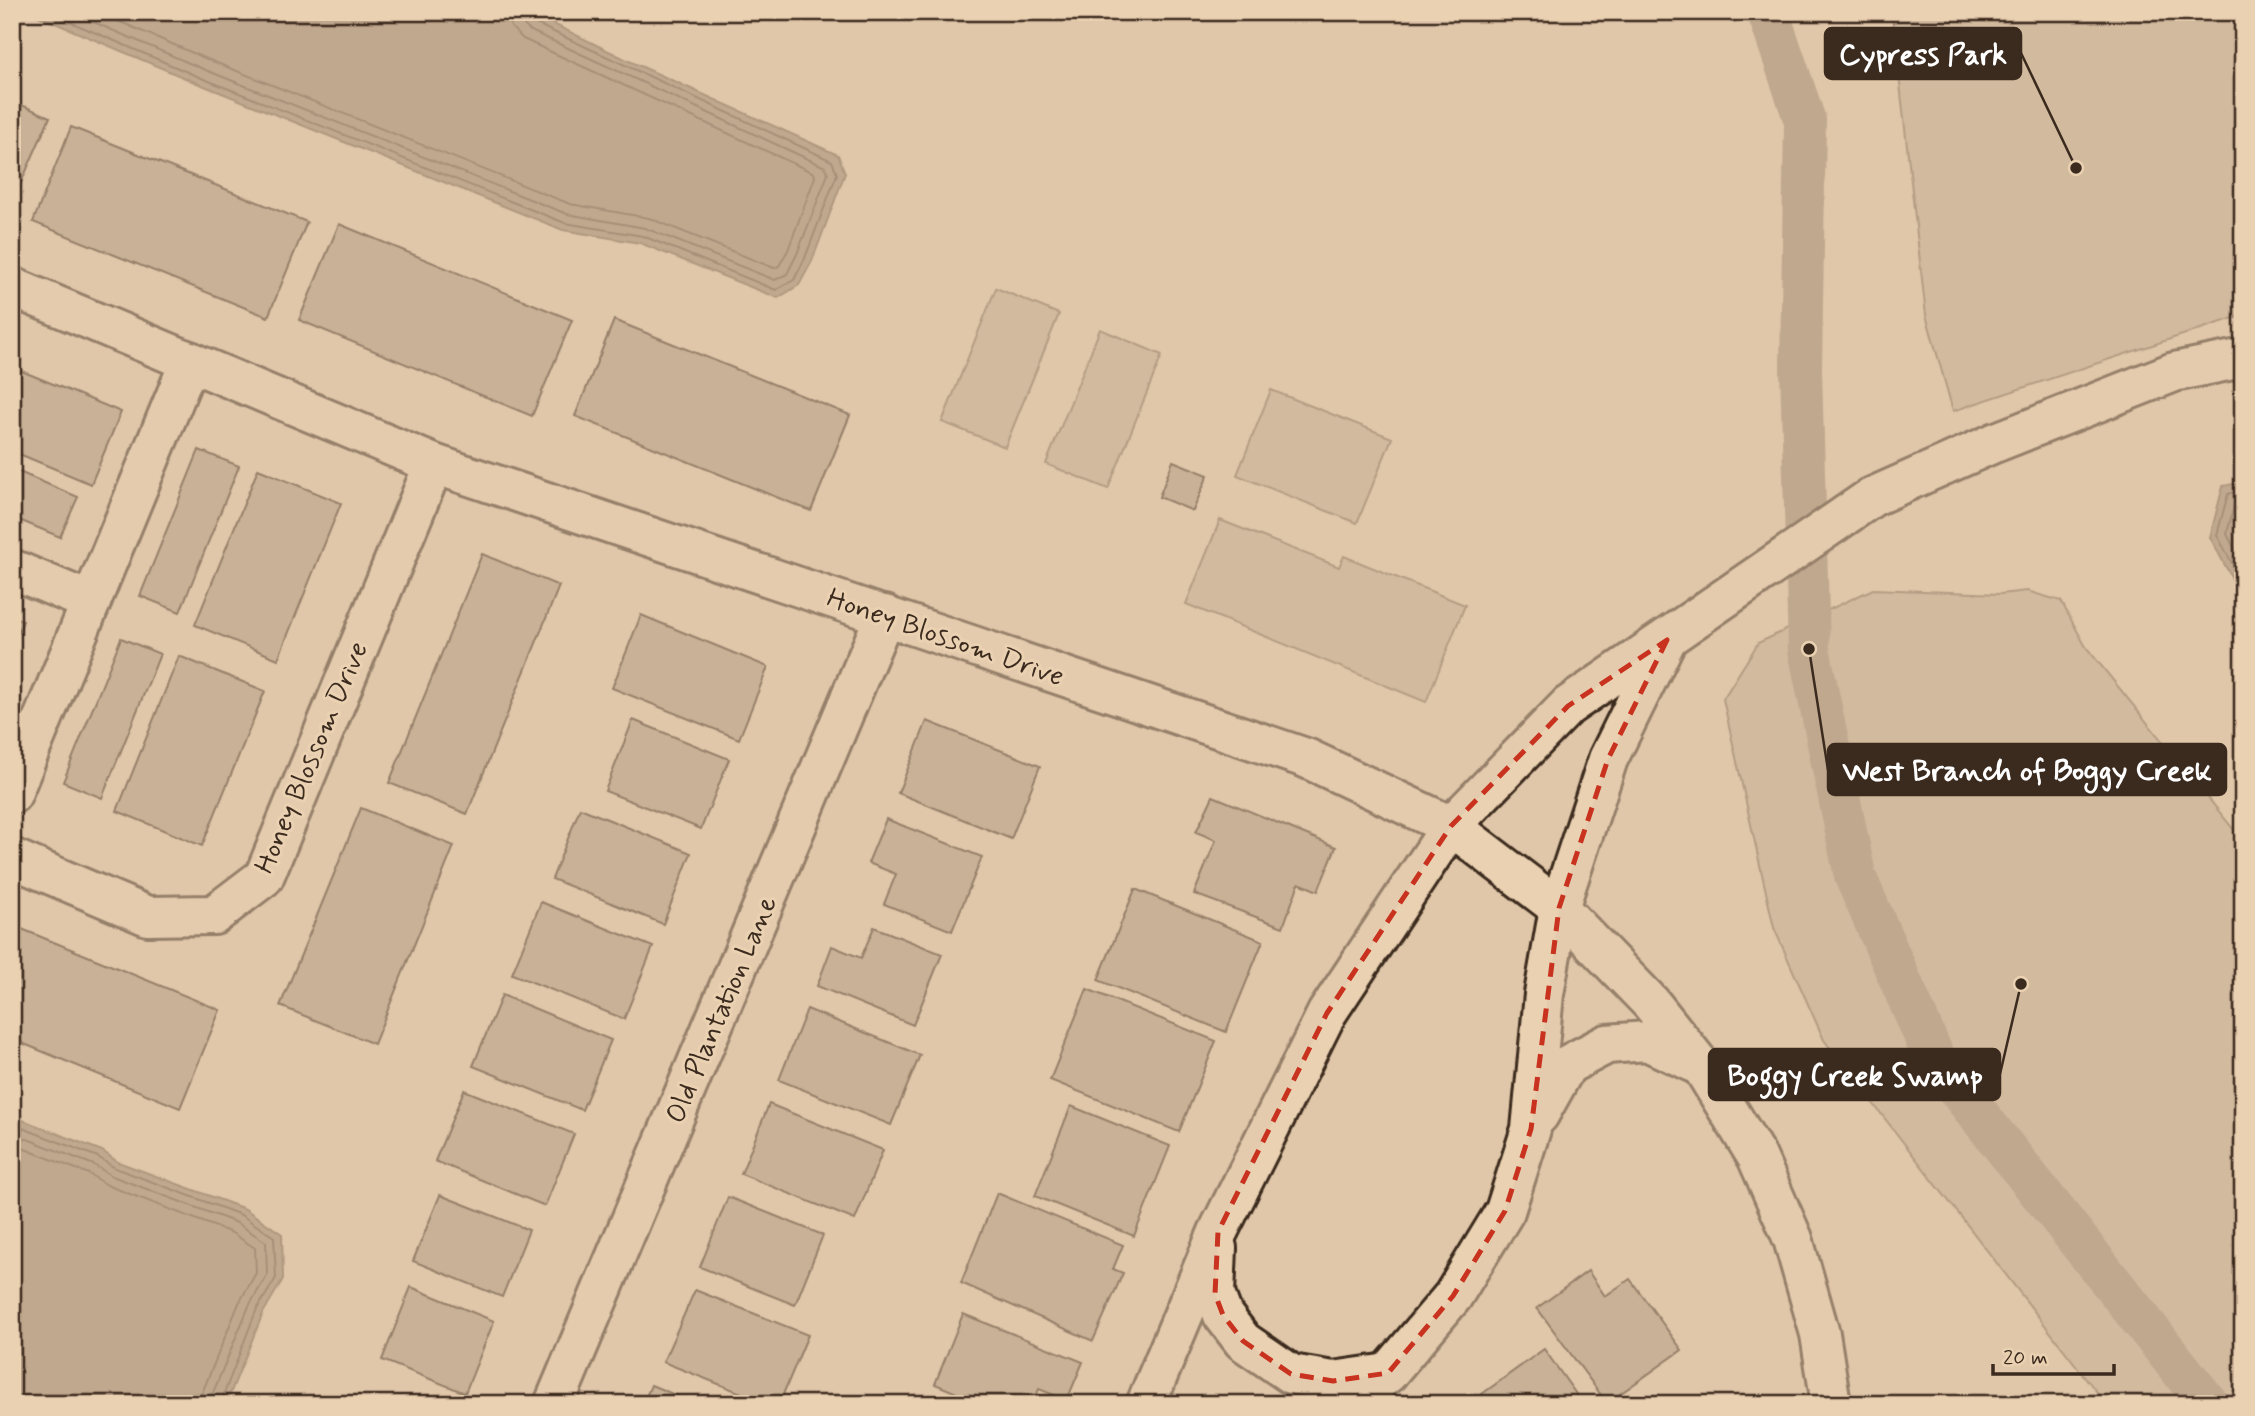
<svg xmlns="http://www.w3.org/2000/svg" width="2255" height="1416" font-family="Mynerve,sans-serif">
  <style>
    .green { fill: #c1aa90; stroke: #7e6a57; stroke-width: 2 }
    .water { fill: #9a846e; stroke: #74604e; stroke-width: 2 }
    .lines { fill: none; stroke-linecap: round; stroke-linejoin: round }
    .shore { stroke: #614e3e; stroke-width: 2 }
    .canal { stroke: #9a846e; stroke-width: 42 }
    .building { fill: #ac977e; stroke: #3b2a1e; stroke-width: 2 }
    .minor-casing { stroke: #3b2a1e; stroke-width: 44 }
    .minor { stroke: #ead1b2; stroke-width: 38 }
    .marked { fill: none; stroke: #c8321e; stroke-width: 5; stroke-dasharray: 14 9; stroke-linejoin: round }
    .labels { text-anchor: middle; stroke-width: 6; stroke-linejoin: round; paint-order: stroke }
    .street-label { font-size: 28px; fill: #3b2a1e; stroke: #ead1b2 }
    .leader { fill: none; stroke: #3b2a1e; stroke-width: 2.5 }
    .callout-dot { fill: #3b2a1e; stroke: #ead1b2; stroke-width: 2.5 }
    .callout { fill: #3b2a1e; stroke: #3b2a1e; stroke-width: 2.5 }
    .callout-label { font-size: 30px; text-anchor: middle; font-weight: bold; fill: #fff }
  </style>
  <rect width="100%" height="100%" fill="#e0c7a9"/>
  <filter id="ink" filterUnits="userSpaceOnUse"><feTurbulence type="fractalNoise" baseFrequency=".0143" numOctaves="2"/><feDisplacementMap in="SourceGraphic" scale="14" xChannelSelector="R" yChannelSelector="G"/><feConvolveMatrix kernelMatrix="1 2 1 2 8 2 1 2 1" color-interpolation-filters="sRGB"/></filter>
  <g filter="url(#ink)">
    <g class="green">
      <polygon points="1885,12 2243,12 2243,315 1953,411 1926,315 1893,22"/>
      <polygon points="996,288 1059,314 1005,447 942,422"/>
      <polygon points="1100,329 1162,355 1108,489 1046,464"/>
      <polygon points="1271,390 1392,438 1357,523 1237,475"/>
      <polygon points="1220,520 1339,567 1344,556 1465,605 1426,702 1186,604"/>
      <polygon points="1873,589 2000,594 2027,591 2061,601 2086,647 2243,841 2243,1404 2106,1404 1824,1040 1774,928 1723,699 1758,643"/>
    </g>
    <g class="water">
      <polygon points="29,12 529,12 627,60 838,155 845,173 812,261 799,285 778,298 640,243 563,230 197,83"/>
      <polygon points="2243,482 2243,599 2210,537 2223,486"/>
      <polygon points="12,1116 102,1151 118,1162 245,1209 282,1234 283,1279 263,1313 226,1404 12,1404"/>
    </g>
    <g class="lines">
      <g class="shore">
        <polyline points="47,12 199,77 565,223 643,236 776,290 794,280 805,258 837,174 832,161 532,22 528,18 528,12"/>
        <polyline points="70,12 203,69 567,214 645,228 775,280 787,274 797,254 828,174 825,167 529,30 521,22 519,12"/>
        <polyline points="97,12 207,59 570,204 649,218 774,268 779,266 788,250 815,177 814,173 523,39 511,27 508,12"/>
        <polyline points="2243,489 2228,494 2217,535 2243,584"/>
        <polyline points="2243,498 2235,501 2227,534 2243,565"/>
        <polyline points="12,1124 98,1157 115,1168 241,1215 274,1237 276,1278 256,1311 220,1404"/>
        <polyline points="12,1133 94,1165 112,1176 237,1223 266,1242 267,1275 249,1306 212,1395 211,1404"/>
        <polyline points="12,1144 89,1174 109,1186 232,1233 255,1248 256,1273 239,1303 202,1393 200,1404"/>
      </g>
      <polyline class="canal" points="1768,12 1805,121 1801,369 1809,649 1855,876 1935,1060 2208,1404"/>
    </g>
    <g class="building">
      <polygon points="12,101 50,117 13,201 12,201"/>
      <polygon points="71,127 307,222 268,317 33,222"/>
      <polygon points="339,224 572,320 532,416 299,320"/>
      <polygon points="614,320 850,415 811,511 575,416"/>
      <polygon points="12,367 121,412 91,484 12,451"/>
      <polygon points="199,450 239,466 180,612 140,596"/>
      <polygon points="1173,461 1208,475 1193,511 1159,497"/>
      <polygon points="12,469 78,497 60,537 12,517"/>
      <polygon points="258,469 341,503 278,659 195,625"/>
      <polygon points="482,554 559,586 467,814 389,783"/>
      <polygon points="641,615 768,667 739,739 612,688"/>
      <polygon points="12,616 23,621 12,648"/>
      <polygon points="121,638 160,654 102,798 63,782"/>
      <polygon points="179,656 265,691 202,846 117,811"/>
      <polygon points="633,720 729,759 701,829 605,791"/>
      <polygon points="927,721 1040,766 1011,839 898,793"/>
      <polygon points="1213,796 1336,847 1318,891 1299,883 1283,927 1194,894 1216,840 1196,832"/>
      <polygon points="361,808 454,846 374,1044 280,1006"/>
      <polygon points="580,808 691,853 663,924 552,879"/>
      <polygon points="886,819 982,857 952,931 884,904 896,874 868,863"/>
      <polygon points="1135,889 1263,941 1226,1032 1098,980"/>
      <polygon points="541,902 653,947 624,1019 512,974"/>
      <polygon points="12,925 220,1010 180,1108 12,1039"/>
      <polygon points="874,927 942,954 913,1025 817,986 832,946 861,958"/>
      <polygon points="1087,989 1216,1041 1179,1132 1050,1080"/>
      <polygon points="502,995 611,1040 582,1110 473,1066"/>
      <polygon points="807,1009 920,1055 891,1125 779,1080"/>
      <polygon points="464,1090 574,1134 545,1206 435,1161"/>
      <polygon points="769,1104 883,1150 855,1220 741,1174"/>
      <polygon points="1071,1106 1170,1146 1134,1236 1035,1196"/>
      <polygon points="997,1193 1123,1245 1113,1269 1123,1273 1093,1341 961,1283"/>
      <polygon points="440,1195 529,1230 502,1297 413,1261"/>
      <polygon points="728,1197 823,1235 795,1305 700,1267"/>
      <polygon points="1588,1271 1605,1296 1630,1279 1682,1350 1607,1403 1537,1308"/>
      <polygon points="411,1287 494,1321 465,1393 382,1360"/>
      <polygon points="695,1290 808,1335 779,1404 769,1404 663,1362"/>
      <polygon points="963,1314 1083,1362 1067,1400 1039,1389 1033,1404 983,1404 935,1384"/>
      <polygon points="1544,1349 1583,1404 1489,1404 1482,1394"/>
      <polygon points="651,1385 697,1404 643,1404"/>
    </g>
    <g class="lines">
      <g class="minor-casing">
        <g id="minor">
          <polyline points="12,287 434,464 1306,758 1451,826 1559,908 1651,1003 1702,1067 1757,1157 1793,1239 1820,1334 1831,1404"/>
          <polyline points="12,569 91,602"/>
          <polyline points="12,794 190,361"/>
          <polyline points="12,858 148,916 214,915 264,877 434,464"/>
          <polyline points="1539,1115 1567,1065 1607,1044 1647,1041 1694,1063"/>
          <polyline points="1217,1248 1215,1294 1223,1315 1243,1341 1291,1374 1333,1381 1388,1373"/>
          <polyline points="554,1404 885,615"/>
          <polyline points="1146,1404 1218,1232 1327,1013 1451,826 1568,706 1872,497 1994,443 2174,372 2243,358"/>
          <polyline points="1350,1404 1388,1373 1453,1296 1505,1211 1531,1129 1544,994 1559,908 1608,759 1666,641"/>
        </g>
      </g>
      <use href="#minor" class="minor"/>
    </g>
  </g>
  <path d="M0 0H2255V1416H0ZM1667,640L1608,759L1559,908L1531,1129L1505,1211L1453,1296L1388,1373L1333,1381L1291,1374L1243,1341L1223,1315L1215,1294L1218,1232L1327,1013L1451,826L1568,706Z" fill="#e0c7a9" fill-opacity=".55" fill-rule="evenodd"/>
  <path class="marked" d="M1667,640L1608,759L1559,908L1531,1129L1505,1211L1453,1296L1388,1373L1333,1381L1291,1374L1243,1341L1223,1315L1215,1294L1218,1232L1327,1013L1451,826L1568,706Z"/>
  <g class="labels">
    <g class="street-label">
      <text transform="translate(946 636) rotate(19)" y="10">Honey Blossom Drive</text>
      <text transform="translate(310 757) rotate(-67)" y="10">Honey Blossom Drive</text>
      <text transform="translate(720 1009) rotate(-67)" y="10">Old Plantation Lane</text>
    </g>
  </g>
  <path class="leader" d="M2076 168L2021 53M1809 649L1828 770M2021 984L2000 1074"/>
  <g class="callout-dot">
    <circle cx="2076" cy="168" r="7"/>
    <circle cx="1809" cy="649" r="7"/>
    <circle cx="2021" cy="984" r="7"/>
  </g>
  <g class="callout">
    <rect x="1825" y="28" width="196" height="51" rx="7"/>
    <rect x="1828" y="744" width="398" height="51" rx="7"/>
    <rect x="1709" y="1049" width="291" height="51" rx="7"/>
  </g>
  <g class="callout-label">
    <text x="1923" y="64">Cypress Park</text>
    <text x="2027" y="780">West Branch of Boggy Creek</text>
    <text x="1855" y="1085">Boggy Creek Swamp</text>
  </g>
  <rect width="2255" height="1416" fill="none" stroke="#ead1b2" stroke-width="42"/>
  <rect x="21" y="21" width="2213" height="1374" fill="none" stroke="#3b2a1e" stroke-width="2.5" filter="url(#ink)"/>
  <path d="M1993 1364v10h121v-10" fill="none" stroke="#3b2a1e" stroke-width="3.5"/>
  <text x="2003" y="1364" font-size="21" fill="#3b2a1e" stroke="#ead1b2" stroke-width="5" paint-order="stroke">20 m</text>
</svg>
